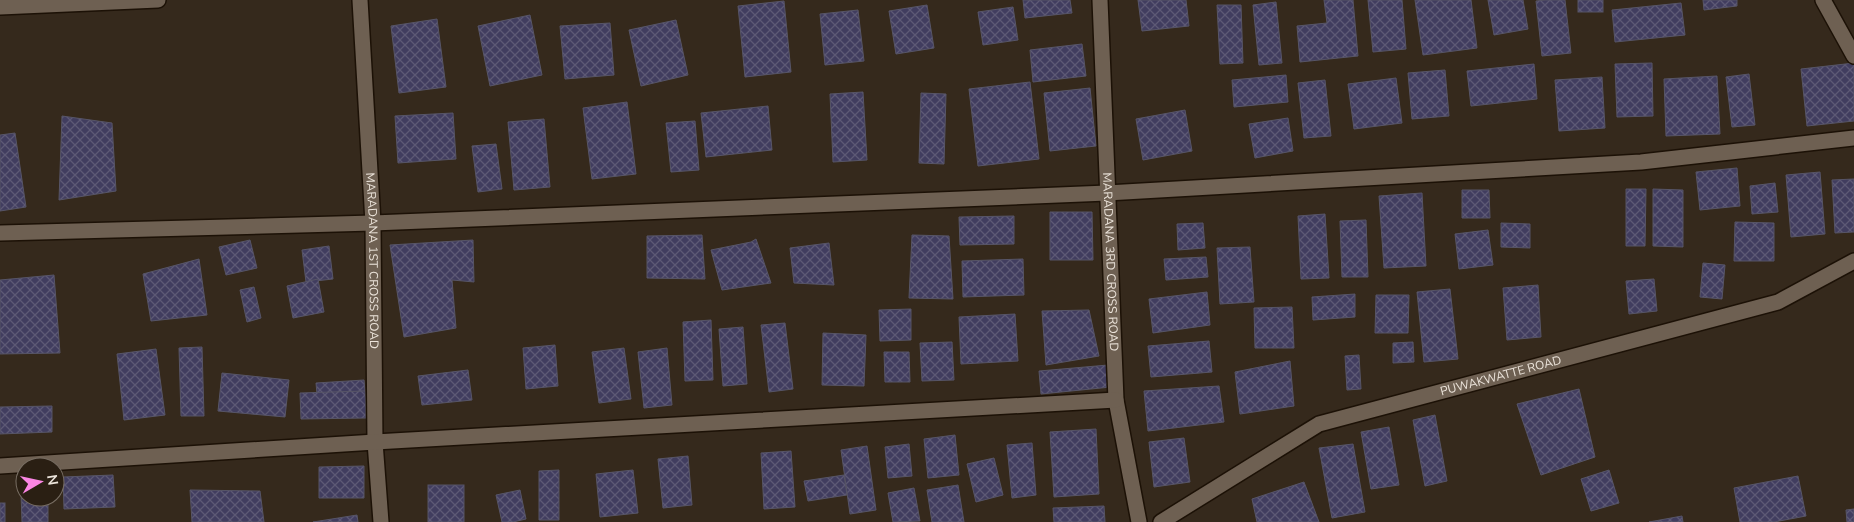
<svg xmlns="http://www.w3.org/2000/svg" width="1854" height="522" font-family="'Nunito Sans',sans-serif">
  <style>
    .building { fill: url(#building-cross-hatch); stroke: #575567 }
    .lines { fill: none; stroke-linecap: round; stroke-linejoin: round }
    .street-casing { stroke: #1c1106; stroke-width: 18 }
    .street { stroke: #6e6052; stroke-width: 15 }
    .labels { text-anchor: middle; stroke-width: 5; stroke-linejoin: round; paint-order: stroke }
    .street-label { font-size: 12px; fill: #ece4db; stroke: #2a1f13 }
  </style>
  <defs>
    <pattern id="building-cross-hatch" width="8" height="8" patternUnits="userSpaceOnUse" patternTransform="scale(1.25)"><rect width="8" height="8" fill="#413d5f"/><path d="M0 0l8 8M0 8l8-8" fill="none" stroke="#5d5975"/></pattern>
  </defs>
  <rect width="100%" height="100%" fill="#35291c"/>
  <g class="building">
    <polygon points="1023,0 1070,0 1072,13 1025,18"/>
    <polygon points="1138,0 1186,0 1189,26 1142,31"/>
    <polygon points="1324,0 1353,0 1358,56 1300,62 1297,26 1327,23"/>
    <polygon points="1368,0 1402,0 1406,49 1373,52"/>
    <polygon points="1415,0 1471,0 1477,48 1423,55"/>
    <polygon points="1488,0 1523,0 1528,29 1494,35"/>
    <polygon points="1545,0 1565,0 1571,53 1542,56 1536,1"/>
    <rect x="1578" y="0" width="25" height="12"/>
    <polygon points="1703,0 1737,0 1737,6 1704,10"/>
    <polygon points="784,1 791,72 745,77 738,6"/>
    <polygon points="1276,2 1282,63 1259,65 1253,5"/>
    <polygon points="1681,3 1685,35 1615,42 1612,10"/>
    <polygon points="927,5 934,48 896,54 889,11"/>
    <polygon points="1217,5 1241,5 1243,63 1220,64"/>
    <polygon points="1013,7 1018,40 983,45 978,12"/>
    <polygon points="858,10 864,61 825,65 820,14"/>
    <polygon points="530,15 542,75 490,86 478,26"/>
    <polygon points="437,19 446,87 399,93 391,26"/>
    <polygon points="676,20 688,75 641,86 629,30"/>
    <polygon points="610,23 614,75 565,79 560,26"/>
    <polygon points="1082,44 1086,76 1033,82 1030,50"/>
    <polygon points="1652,63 1653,116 1617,117 1615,64"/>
    <polygon points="1854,63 1854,121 1807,126 1801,69"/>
    <polygon points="1534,64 1537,99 1471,106 1467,71"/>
    <polygon points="1445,70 1449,116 1412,119 1408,73"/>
    <polygon points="1749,74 1755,125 1732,127 1726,77"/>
    <polygon points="1286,75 1288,102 1234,107 1232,80"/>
    <polygon points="1717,76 1720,134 1666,136 1664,79"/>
    <polygon points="1602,77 1605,128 1559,131 1555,80"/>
    <polygon points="1396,78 1402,123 1354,129 1348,84"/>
    <polygon points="1325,80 1331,136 1304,138 1298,83"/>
    <polygon points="1030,82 1039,159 978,166 969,89"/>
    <polygon points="1090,88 1096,146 1050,151 1044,93"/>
    <polygon points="863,92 867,160 833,162 830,94"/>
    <polygon points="921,93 946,94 944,164 919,163"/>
    <polygon points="627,102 636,174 592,179 583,108"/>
    <polygon points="768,106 772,150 706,157 701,113"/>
    <polygon points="1185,110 1192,151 1143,160 1136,119"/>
    <polygon points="453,113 456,159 398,163 395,116"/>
    <polygon points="62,116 112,123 116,191 59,200"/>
    <polygon points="1288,118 1293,151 1255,158 1249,124"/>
    <polygon points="544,119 550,187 514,190 508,122"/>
    <polygon points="695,121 699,170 671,172 666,123"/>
    <polygon points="15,133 26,207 0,211 0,135"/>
    <polygon points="496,144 502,189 478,192 472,146"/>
    <polygon points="1737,168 1740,206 1700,210 1696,172"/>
    <polygon points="1820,172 1825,234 1791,237 1786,175"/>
    <polygon points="1854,179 1854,232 1835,233 1832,180"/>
    <polygon points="1775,183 1778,212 1752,214 1750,186"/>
    <polygon points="1626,189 1646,189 1645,246 1626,246"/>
    <polygon points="1653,189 1683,190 1683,247 1653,246"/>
    <polygon points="1462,190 1489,190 1490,218 1462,218"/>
    <polygon points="1422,193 1426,266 1384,268 1379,196"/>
    <polygon points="1050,212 1092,212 1093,260 1050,260"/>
    <polygon points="1325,214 1329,278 1301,279 1298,216"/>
    <polygon points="1014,216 1014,244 960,245 959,217"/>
    <polygon points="1366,220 1368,277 1342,277 1340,221"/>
    <polygon points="1735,222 1774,223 1774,261 1734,261"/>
    <polygon points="1203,223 1205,248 1178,250 1177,224"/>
    <polygon points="1501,223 1530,224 1530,248 1501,247"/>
    <polygon points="1488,230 1493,265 1459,269 1455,234"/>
    <polygon points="702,235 705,279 647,278 647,236"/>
    <polygon points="912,235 949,236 953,299 909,298"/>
    <polygon points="756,239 771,283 722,290 711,250 751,242"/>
    <polygon points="250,240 257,268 226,275 219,247"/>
    <polygon points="473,240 474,282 452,280 456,328 404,337 390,245"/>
    <polygon points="829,243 834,285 794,283 790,248"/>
    <polygon points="329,246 333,279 306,282 302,250"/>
    <polygon points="1250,247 1254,302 1220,304 1217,248"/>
    <polygon points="1206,257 1208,277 1166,280 1164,259"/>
    <polygon points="199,259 207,315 151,321 143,274"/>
    <polygon points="1023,259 1024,295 963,297 962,261"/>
    <polygon points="1703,263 1725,265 1722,299 1700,297"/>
    <polygon points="54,275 60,353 0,354 0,280"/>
    <polygon points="318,279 324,312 293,318 287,286"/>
    <polygon points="1654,279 1657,311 1629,314 1626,281"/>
    <polygon points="1538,285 1541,337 1507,340 1503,288"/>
    <polygon points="254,287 261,318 247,322 240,290"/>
    <polygon points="1450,289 1458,359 1424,362 1417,292"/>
    <polygon points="1207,292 1210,325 1153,333 1149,299"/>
    <polygon points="1355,294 1355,317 1313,320 1312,297"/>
    <polygon points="1376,295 1409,295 1408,333 1375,333"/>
    <polygon points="1292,307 1294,348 1255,348 1254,308"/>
    <polygon points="911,309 911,340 880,341 879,310"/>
    <polygon points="1089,310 1099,356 1046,365 1042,311"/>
    <polygon points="1015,314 1018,361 961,364 959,317"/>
    <polygon points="711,320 713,380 685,381 683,322"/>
    <polygon points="785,323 793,389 769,392 761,325"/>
    <polygon points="743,327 747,384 723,386 719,329"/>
    <polygon points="823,333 866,335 864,386 822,385"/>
    <polygon points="1209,341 1212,372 1151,377 1148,346"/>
    <polygon points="952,342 954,380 922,381 920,343"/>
    <polygon points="1413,342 1414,362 1393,363 1393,343"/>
    <polygon points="555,345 558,386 526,389 523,348"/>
    <polygon points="202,347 204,416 181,416 179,348"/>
    <polygon points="624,348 631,399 599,403 592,352"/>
    <polygon points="667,348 672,405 644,408 638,352"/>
    <polygon points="156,349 165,415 124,420 117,354"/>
    <polygon points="884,352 909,352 910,382 885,382"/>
    <polygon points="1359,355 1361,389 1347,390 1345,356"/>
    <polygon points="1290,361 1294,406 1240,414 1235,372"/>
    <polygon points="1108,365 1111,387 1041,394 1039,371"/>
    <polygon points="468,370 472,400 422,405 418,376"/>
    <polygon points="222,373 289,380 285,417 218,411"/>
    <polygon points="364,380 365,391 317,394 316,383"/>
    <polygon points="1219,386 1224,422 1148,431 1144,391"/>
    <polygon points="1579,389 1595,457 1541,475 1517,404"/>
    <polygon points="365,391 366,418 301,419 300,393"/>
    <polygon points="52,406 52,432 0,434 0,407"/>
    <polygon points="1435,415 1447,481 1425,486 1413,420"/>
    <polygon points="1389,427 1399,485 1371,489 1361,432"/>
    <polygon points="1096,429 1099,494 1054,497 1050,432"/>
    <polygon points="955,435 959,475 928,478 924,439"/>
    <polygon points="1184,438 1190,482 1154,487 1149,442"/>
    <polygon points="1032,443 1036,495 1012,498 1007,445"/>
    <polygon points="909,444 912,476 888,478 885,447"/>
    <polygon points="1353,444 1365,512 1332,518 1319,448"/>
    <polygon points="867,446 876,510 850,514 841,450"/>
    <polygon points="791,451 795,507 764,509 761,453"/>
    <polygon points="688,456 692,505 663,508 658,459"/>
    <polygon points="994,458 1003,495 976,502 967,464"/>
    <polygon points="364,466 364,498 319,498 319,467"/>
    <polygon points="559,470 559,520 539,520 539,471"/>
    <polygon points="633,470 638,513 600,517 596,474"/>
    <polygon points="1609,470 1619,503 1591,511 1581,479"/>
    <polygon points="113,475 115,507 64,509 63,477"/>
    <polygon points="844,475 847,495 808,501 804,481"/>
    <polygon points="1798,476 1806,516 1774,522 1740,522 1734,488"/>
    <polygon points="1304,482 1319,522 1257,522 1252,499"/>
    <rect x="428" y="485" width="36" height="37"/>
    <polygon points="958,485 964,522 932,522 927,490"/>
    <polygon points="914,488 920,521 893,522 888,493"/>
    <polygon points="190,490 260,491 264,522 192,522"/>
    <polygon points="520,490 526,519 513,522 502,522 496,495"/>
    <polygon points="21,493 25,493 25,497 48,497 48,522 22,522"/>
    <rect x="0" y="503" width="5" height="19"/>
    <polygon points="1104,506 1105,522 1054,522 1053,508"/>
    <polygon points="1854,509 1854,522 1847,522 1846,510"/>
    <polygon points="357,515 358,522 313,522"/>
    <polygon points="1682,516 1683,522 1649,522"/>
  </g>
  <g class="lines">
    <g class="street-casing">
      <g id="street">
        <path id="s1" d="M360,0L373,223L375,442L381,522"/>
        <path id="s2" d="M1100,0L1116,400L1139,522"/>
        <polyline points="1823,0 1854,56"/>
        <polyline points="0,7 158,0"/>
        <polyline points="0,233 373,223 1107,193 1641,162 1854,138"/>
        <polyline points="0,466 375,442 1116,400"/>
        <path id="s3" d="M1161,522L1319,424L1778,302L1854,261"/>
      </g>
    </g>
    <use href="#street" class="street"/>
  </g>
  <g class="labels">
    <g class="street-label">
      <text dy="4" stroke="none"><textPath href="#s1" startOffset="261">MARADANA 1ST CROSS ROAD</textPath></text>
      <text dy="4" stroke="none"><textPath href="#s2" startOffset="262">MARADANA 3RD CROSS ROAD</textPath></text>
      <text dy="4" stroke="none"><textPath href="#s3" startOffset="374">PUWAKWATTE ROAD</textPath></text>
    </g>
  </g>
  <g transform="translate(40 482) rotate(81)"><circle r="24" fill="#2a1f13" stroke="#786e63"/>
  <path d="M0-4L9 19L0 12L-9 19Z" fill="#fb86e4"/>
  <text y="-8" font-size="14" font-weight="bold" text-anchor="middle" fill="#ece4db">N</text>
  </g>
</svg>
